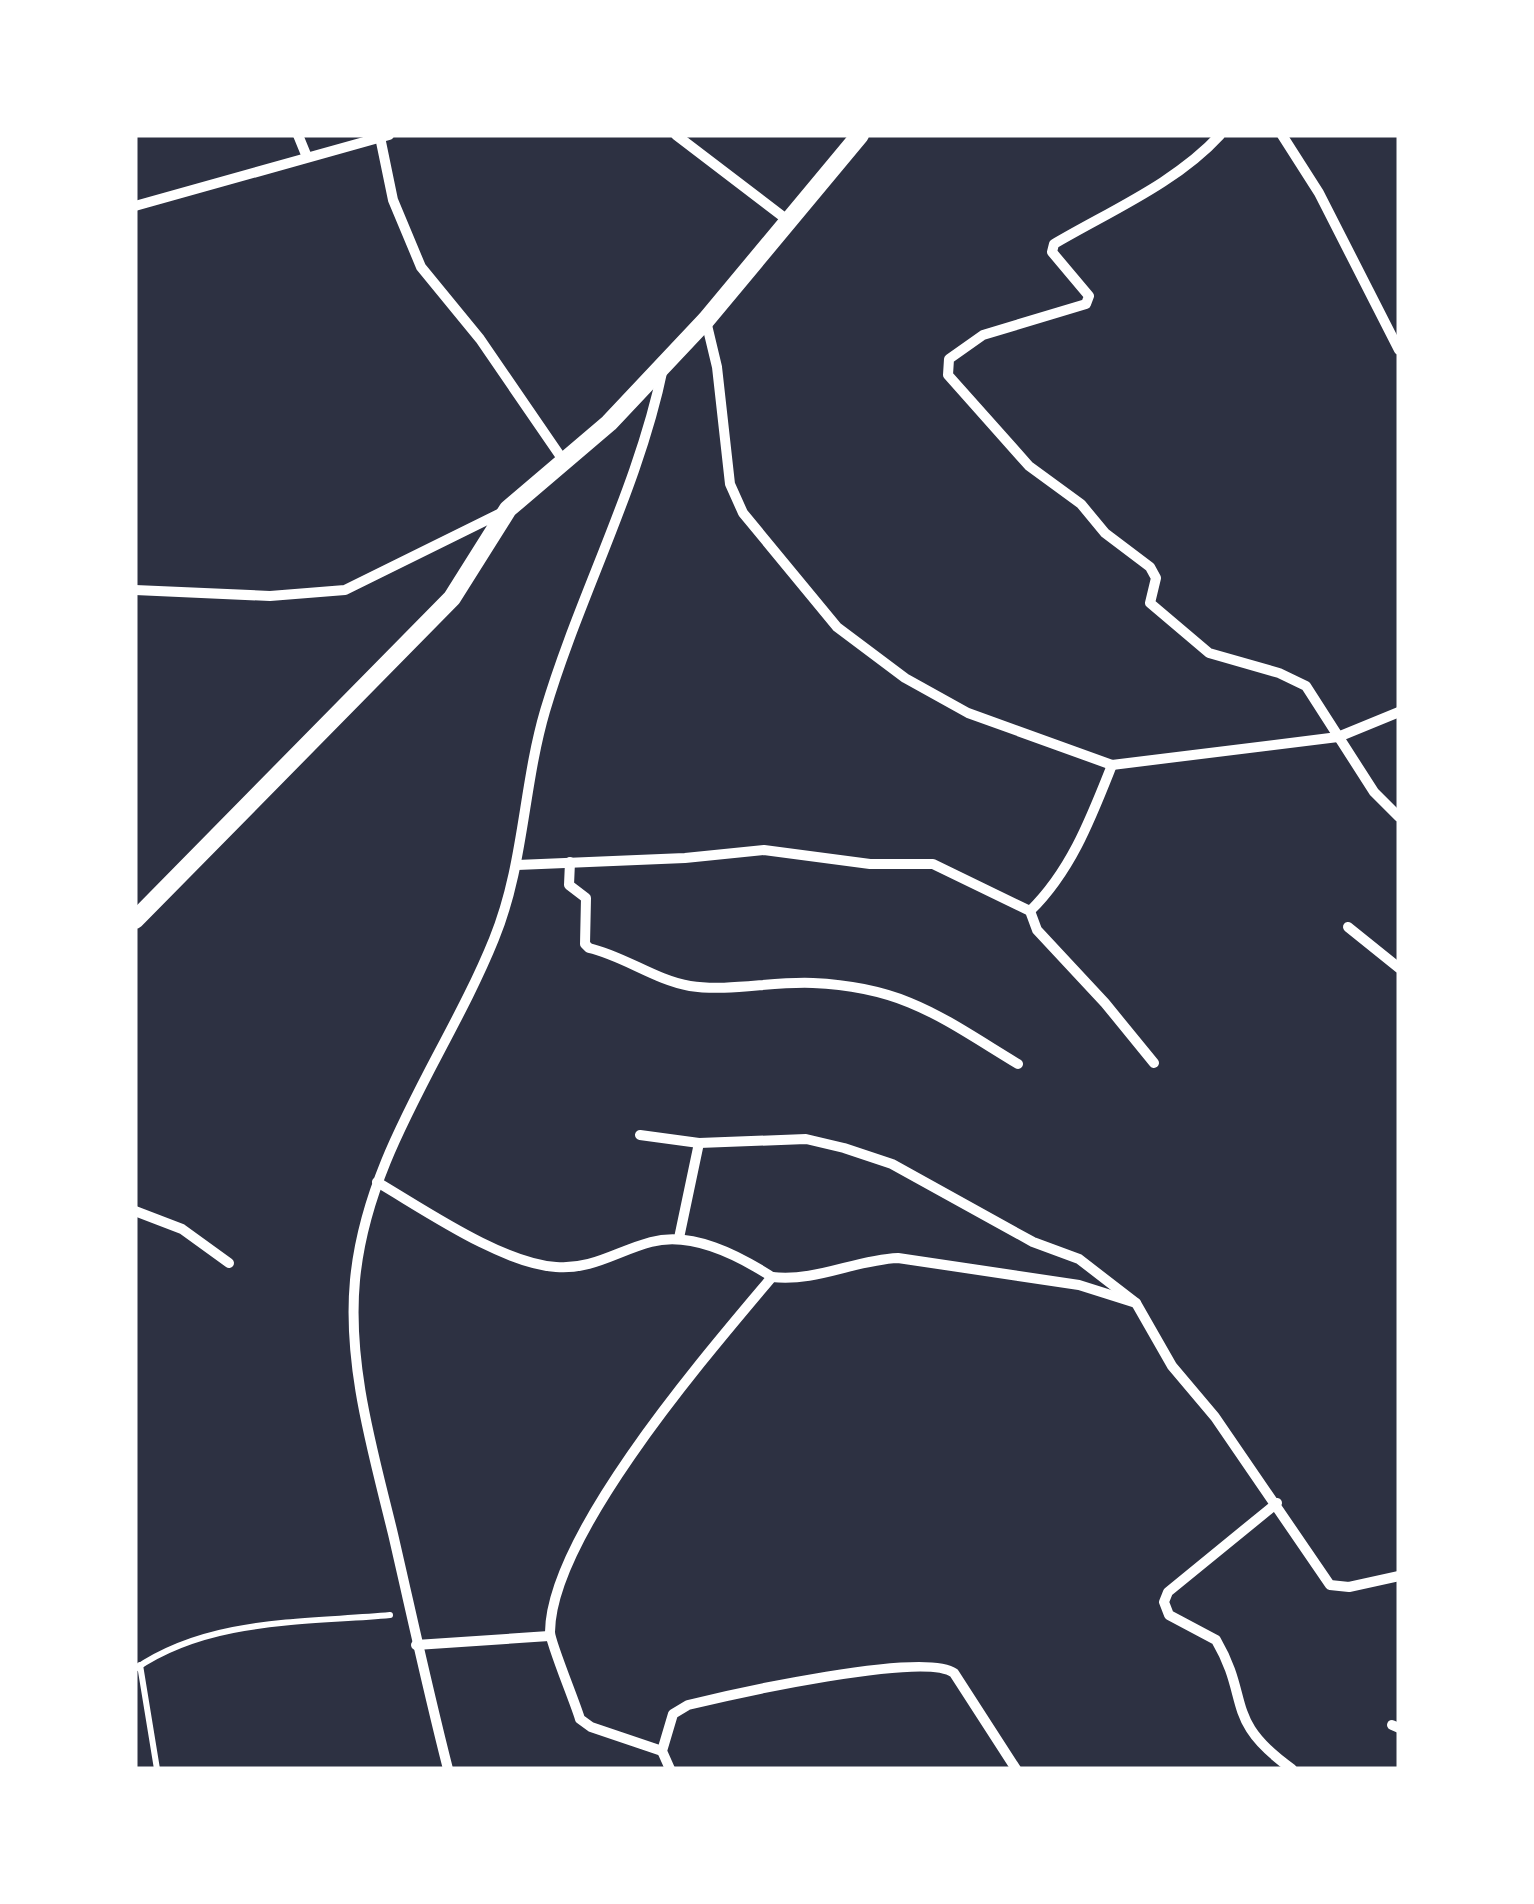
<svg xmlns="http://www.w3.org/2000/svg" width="1534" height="1904" font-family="'DM Sans',sans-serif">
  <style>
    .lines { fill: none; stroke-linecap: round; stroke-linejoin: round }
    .path { stroke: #fff; stroke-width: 6 }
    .minor { stroke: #fff; stroke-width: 10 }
    .tertiary { stroke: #fff; stroke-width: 18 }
  </style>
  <rect width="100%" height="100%" fill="#2d3142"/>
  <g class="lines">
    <g class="path">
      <polyline points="140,1665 157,1769"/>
      <path d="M135,1669C209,1618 303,1623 390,1615"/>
    </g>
    <g class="minor">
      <polyline points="298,135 307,157"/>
      <polyline points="676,135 790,222"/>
      <path d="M1220,135C1176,183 1110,211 1054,244L1052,252L1089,296L1086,304L983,335L949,359L948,375L1029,466L1081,504L1105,533L1150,567L1156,578L1150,603L1209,653L1279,673L1306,686L1374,792L1399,817"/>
      <polyline points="1282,135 1319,193 1399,350"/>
      <polyline points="380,137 393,200 421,267 480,339 563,460"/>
      <polyline points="135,206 389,135"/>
      <polyline points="706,321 717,367 730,484 743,513 837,627 905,678 968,713 1112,765 1338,737 1399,712"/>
      <polyline points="135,590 270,596 345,590 505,511"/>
      <path d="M570,862L569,885L586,898L585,944L589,948C624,956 655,980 690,986C729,992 773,981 813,983C905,987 942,1018 1018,1064"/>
      <polyline points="517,865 685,858 764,850 870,864 933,864 1030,911 1037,930 1105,1003 1154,1063"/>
      <path d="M1030,911C1071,871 1091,818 1112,765"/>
      <polyline points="1348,927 1399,968"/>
      <polyline points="640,1135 699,1143 806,1139 844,1148 892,1164 1033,1242 1079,1259 1136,1303 1172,1366 1215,1417 1330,1585 1349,1587 1399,1576"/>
      <path d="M377,1182C425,1210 501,1263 556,1267C592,1270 617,1251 651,1242C692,1231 738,1255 772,1277"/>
      <polyline points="135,1211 182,1229 229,1263"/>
      <polyline points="679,1238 699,1143"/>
      <path d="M1277,1503L1168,1592L1164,1602L1169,1615L1216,1640C1251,1700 1223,1720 1292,1769"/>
      <polyline points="416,1645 549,1636"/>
      <polyline points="1392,1725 1399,1728"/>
      <path d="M662,1751L591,1727L580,1719C575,1702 550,1642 550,1632C551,1534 708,1353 772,1277C817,1282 854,1260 898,1258L1079,1285L1136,1303"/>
      <path d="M448,1769C428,1691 411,1612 393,1534C373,1451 347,1366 355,1280C367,1154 448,1053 494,939C524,866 523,786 545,711C579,596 639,486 663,368"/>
      <path d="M670,1769L662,1751L673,1714L688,1705C733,1694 924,1651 954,1673L1016,1769"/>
    </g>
    <polyline class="tertiary" points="135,920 452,598 508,509 609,423 706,320 860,135"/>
  </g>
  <rect width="1534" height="1904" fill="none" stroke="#ffffff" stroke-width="275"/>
</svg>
